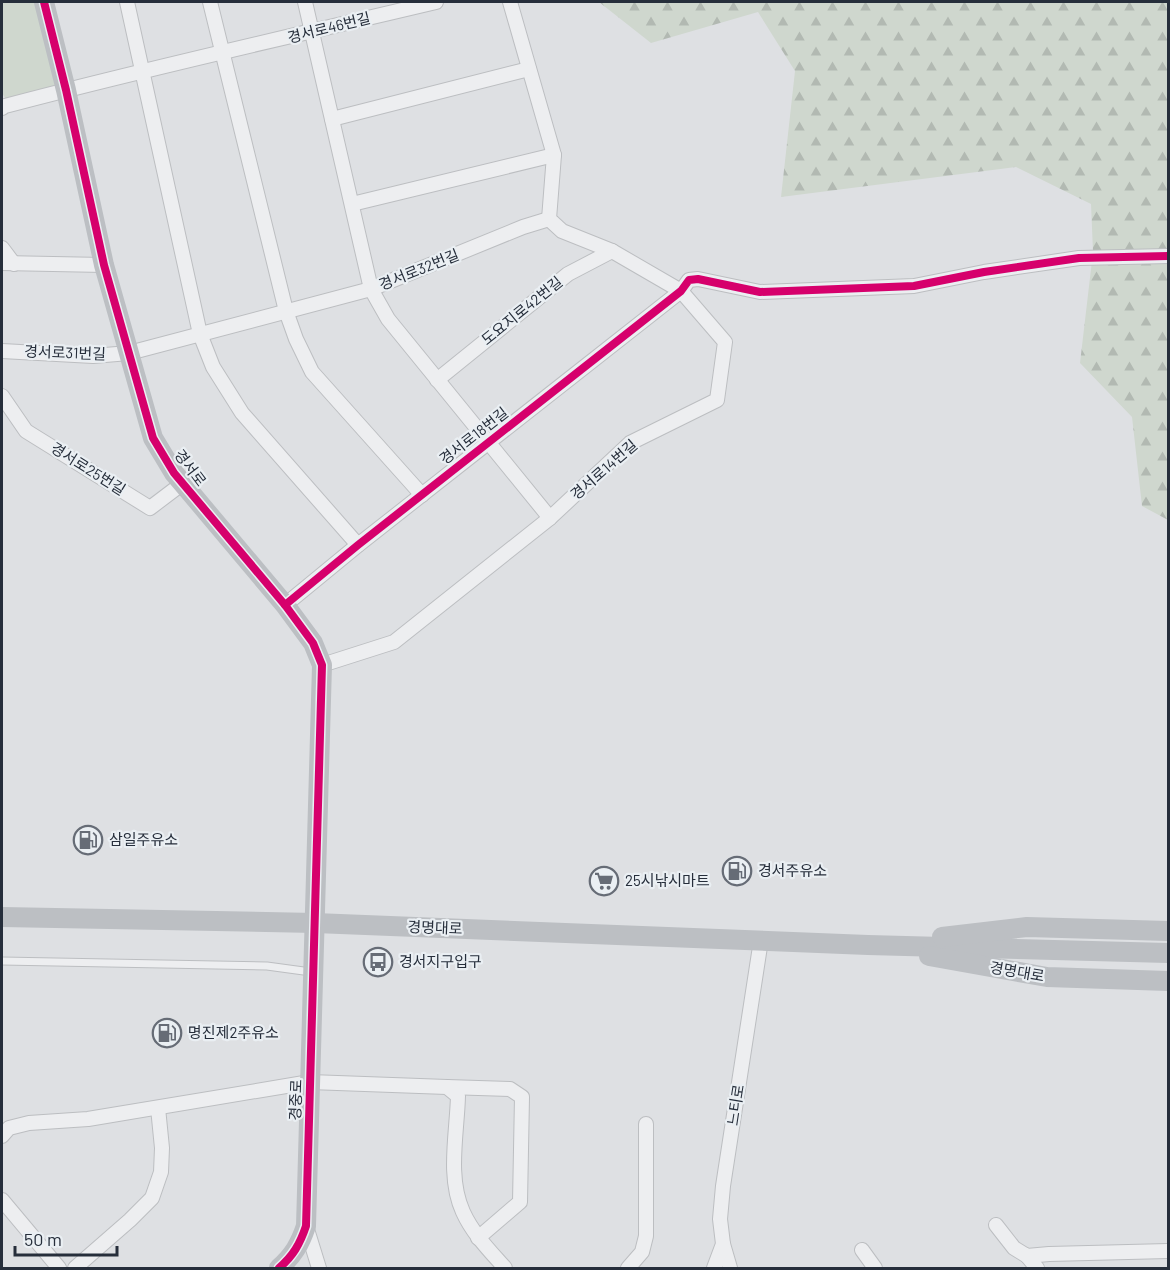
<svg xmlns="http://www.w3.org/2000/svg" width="1170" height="1270" font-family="Barlow,'Noto Sans KR',sans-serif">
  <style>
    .green { fill: #cfd7ce }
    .forest { fill: url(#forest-firs) }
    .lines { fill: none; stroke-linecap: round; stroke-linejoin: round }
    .lane-casing { stroke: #bcbec1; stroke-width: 9 }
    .street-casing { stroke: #bcbec1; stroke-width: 16 }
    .lane { stroke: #edeef0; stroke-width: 7 }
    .street { stroke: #edeef0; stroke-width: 14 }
    .secondary { stroke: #bcbfc3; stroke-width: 20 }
    .cycleway-casing { stroke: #eaeff3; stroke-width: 11 }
    .cycleway { stroke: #d6006c; stroke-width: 8 }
    .labels { text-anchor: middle; stroke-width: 4.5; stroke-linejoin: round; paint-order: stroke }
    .street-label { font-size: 15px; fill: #262e3b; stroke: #eaeff3 }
    .poi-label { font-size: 15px; fill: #262e3b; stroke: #eaeff3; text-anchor: start }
  </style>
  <defs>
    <pattern id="forest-firs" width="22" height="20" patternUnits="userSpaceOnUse" patternTransform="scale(1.5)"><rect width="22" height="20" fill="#cfd7ce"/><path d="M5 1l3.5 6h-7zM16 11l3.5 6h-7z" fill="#b2b9b2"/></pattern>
  </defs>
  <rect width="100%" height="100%" fill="#dee0e3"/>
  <polygon class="green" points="2,2 40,2 62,87 7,101 2,93"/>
  <polygon class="forest" points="599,2 1168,2 1168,520 1142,506 1132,417 1080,363 1093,252 1091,204 1016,167 781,197 795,71 758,12 651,43"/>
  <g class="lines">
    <g class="lane-casing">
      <polyline id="lane" points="2,961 267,966 311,972"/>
    </g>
    <g class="street-casing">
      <g id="street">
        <polyline points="127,2 200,334 213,367 242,413 358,545"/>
        <polyline points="210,2 286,311 296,339 312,372 422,495"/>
        <polyline points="305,2 371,289 388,319 550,518"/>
        <path d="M2,108L5,106C148,68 293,36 436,2"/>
        <polyline points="332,119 529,69"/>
        <polyline points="352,204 554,155"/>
        <polyline points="2,248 14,264"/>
        <polyline points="2,263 104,265"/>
        <polyline points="2,351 93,356 129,353 371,289 523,227 549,219"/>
        <polyline points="437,380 568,274 612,251"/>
        <polyline points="2,396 26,431 150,508 183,483"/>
        <polyline points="285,605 358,545 681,291 689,280 698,279 760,292 914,286 984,272 1079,258 1168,256"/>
        <polyline points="322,665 394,642 550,518 630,443 717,400 725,342 681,291 612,251 562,231 549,219 554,155 510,2"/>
        <polyline points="447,1087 510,1089 522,1097 520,1202 478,1238"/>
        <path d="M2,1136L9,1128L29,1123L88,1119L310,1082L447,1087L458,1096C457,1134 447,1177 463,1212C473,1234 490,1251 505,1268"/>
        <polyline points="2,1200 59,1268"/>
        <polyline points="996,1225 1014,1248 1027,1256 1049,1254 1168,1251"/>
        <polyline points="306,1226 319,1268"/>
        <polyline points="723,1244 730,1268"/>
        <polyline points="862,1250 875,1268"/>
        <polyline points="1027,1256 1037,1268"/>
        <polyline points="75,1268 130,1220 152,1198 161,1172 162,1148 158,1108"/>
        <polyline points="628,1268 642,1252 646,1236 646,1124"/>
        <polyline points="714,1268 723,1244 720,1219 723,1186 761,940"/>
      </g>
    </g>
    <use href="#lane" class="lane"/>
    <use href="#street" class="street"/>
    <g class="secondary">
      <path d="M44,2L66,90L104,265L153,438L174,473L285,605L313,643L322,665L306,1226C300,1244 293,1256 279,1268"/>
      <polyline points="2,917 315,923 868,945 1168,953"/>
      <polyline points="942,937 1027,927 1168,931"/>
      <polyline points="929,956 1047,977 1168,981"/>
    </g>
    <g class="cycleway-casing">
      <g id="cycleway">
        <path d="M44,2L66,90L104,265L153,438L174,473L285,605L313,643L322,665L306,1226C300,1244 293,1256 279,1268"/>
        <polyline points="285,605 358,545 681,291 689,280 698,279 760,292 914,286 984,272 1079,258 1168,256"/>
      </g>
    </g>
    <use href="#cycleway" class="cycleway"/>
  </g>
  <defs>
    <g id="fuel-ring" transform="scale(1.5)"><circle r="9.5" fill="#eaeff3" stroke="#666c76" stroke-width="1.5"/><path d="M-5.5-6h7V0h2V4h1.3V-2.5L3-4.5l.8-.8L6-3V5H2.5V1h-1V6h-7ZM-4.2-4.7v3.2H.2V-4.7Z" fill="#666c76"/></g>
    <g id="supermarket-ring" transform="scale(1.5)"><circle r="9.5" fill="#eaeff3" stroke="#666c76" stroke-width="1.5"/><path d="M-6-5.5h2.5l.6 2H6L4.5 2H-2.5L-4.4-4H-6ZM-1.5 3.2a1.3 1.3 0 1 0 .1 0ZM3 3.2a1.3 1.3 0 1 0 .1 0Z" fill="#666c76"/></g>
    <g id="bus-ring" transform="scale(1.5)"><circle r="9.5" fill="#eaeff3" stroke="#666c76" stroke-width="1.5"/><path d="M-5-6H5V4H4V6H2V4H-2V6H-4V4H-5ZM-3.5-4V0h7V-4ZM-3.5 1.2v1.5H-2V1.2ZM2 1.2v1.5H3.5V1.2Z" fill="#666c76"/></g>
  </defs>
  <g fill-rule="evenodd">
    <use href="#fuel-ring" x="88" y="840"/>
    <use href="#fuel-ring" x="737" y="871"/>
    <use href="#supermarket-ring" x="604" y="881"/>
    <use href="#bus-ring" x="378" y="962"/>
    <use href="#fuel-ring" x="167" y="1033"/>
  </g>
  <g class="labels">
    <g class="street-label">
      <text transform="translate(329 28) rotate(-14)" y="5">경서로46번길</text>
      <text transform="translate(419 270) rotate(-22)" y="5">경서로32번길</text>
      <text transform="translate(522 311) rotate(-39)" y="5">도요지로42번길</text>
      <text transform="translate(65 353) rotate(2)" y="5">경서로31번길</text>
      <text transform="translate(474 436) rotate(-38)" y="5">경서로18번길</text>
      <text transform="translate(190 468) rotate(53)" y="5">경서로</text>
      <text transform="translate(88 469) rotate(32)" y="5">경서로25번길</text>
      <text transform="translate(604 470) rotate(-41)" y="5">경서로14번길</text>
      <text transform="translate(435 928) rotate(2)" y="5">경명대로</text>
      <text transform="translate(1017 972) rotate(10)" y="5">경명대로</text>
      <text transform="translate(296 1100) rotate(-88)" y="5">경중로</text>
      <text transform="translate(736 1105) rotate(-81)" y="5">느티로</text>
    </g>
    <g class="poi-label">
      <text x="109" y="845">삼일주유소</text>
      <text x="758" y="876">경서주유소</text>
      <text x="625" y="886">25시낚시마트</text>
      <text x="399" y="967">경서지구입구</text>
      <text x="188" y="1038">명진제2주유소</text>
    </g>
  </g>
  <rect width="1170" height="1270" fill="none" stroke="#262e3b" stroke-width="6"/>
  <path d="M15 1246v9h102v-9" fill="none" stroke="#262e3b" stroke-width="3"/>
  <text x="24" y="1246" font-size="18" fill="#262e3b" stroke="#eaeff3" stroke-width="4.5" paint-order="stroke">50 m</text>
</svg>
